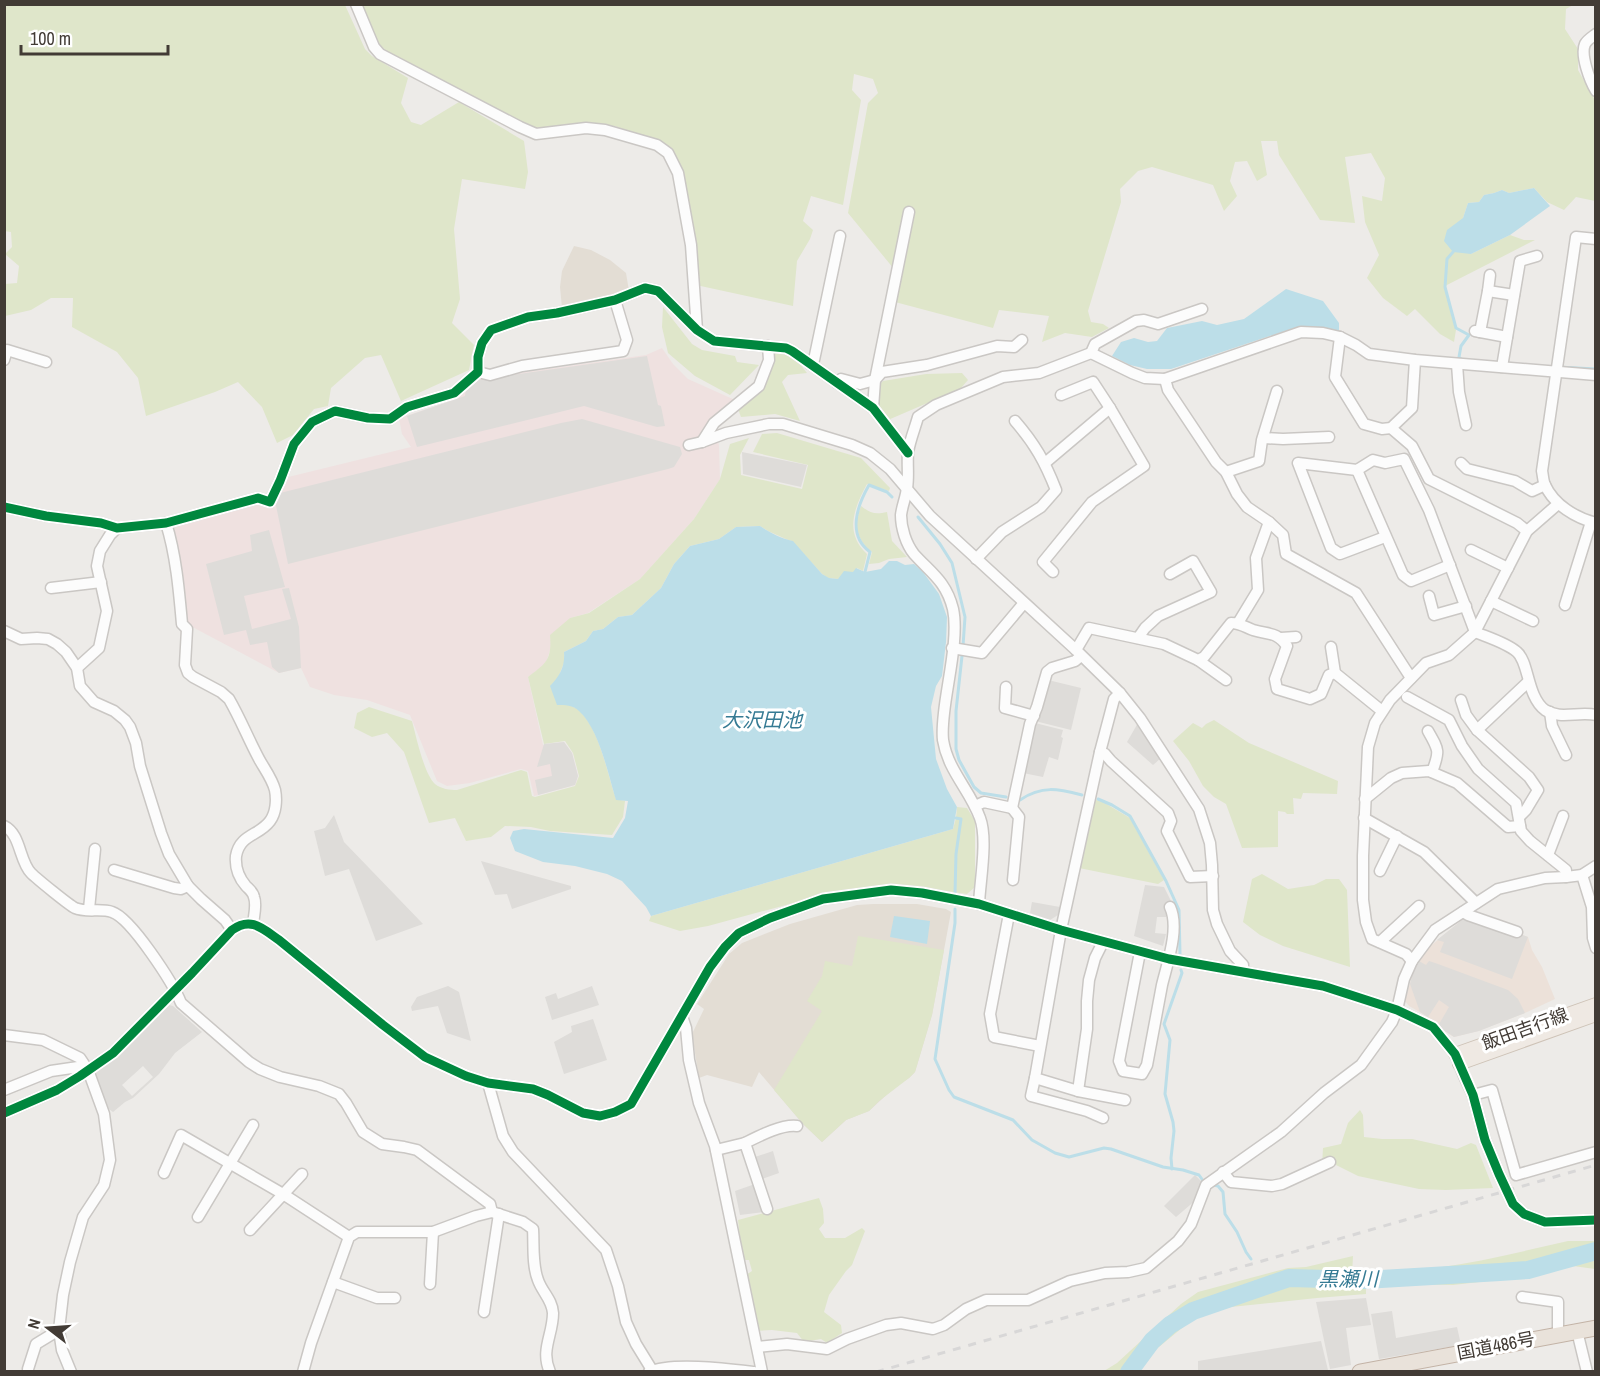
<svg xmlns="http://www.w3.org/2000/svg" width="1600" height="1376" font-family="'Archivo Narrow','Noto Sans JP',sans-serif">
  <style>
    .commercial { fill: #ece1d9 }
    .education { fill: #e3ddd4 }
    .medical { fill: #efe1e0 }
    .green { fill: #dfe6ca }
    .parking { fill: #dedcd9; fill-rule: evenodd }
    .water { fill: #bcdee8 }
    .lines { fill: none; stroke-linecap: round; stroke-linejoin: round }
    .stream { stroke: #bcdee8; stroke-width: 3 }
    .river { stroke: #bcdee8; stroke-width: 18 }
    .minor-casing { stroke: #cac7c4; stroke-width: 13 }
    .major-casing { stroke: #cec3b7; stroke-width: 14 }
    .highway-casing { stroke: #c3b3a6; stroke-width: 17 }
    .minor { stroke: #fcfcfc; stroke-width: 10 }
    .major { stroke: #efe9e3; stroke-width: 12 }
    .highway { stroke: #e9e2da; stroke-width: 15 }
    .rail { stroke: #d8d7d7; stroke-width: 3; stroke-dasharray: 8 8; stroke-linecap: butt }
    .minor-bridge-casing { stroke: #cac7c4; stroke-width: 13; stroke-linecap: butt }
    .minor-bridge { stroke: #fcfcfc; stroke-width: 10 }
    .cycleway-casing { stroke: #fff; stroke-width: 13 }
    .cycleway { stroke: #00873e; stroke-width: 9 }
    .labels { text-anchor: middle; stroke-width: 6; stroke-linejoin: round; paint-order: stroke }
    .street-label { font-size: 18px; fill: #423b35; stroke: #fff }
    .water-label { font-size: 20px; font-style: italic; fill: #367b94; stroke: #fff }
  </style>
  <rect width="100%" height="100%" fill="#edebe8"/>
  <polygon class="commercial" points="1467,916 1528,937 1532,950 1542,967 1555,999 1525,1013 1478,1031 1454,1037 1444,1031 1425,1015 1409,1006 1405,1001 1413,973 1423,952"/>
  <g class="education">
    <polygon points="574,246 591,250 610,260 626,273 629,291 562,308 560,287 562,271"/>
    <polygon points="873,904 917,904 946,909 951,912 932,1015 915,1072 909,1078 895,1087 869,1111 846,1120 822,1142 803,1124 759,1072 752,1087 707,1075 699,1078 692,1034 704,1009 697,1004 729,954 742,943 790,924 857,905"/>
  </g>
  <polygon class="medical" points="662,348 673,364 688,379 735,400 713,419 719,446 720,479 694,519 640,579 588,613 570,618 551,647 547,660 542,667 528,677 543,745 564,742 572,753 578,776 575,785 534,796 528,771 521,769 470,783 447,786 437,781 410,715 367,700 334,695 310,687 301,668 279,673 183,622 171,525 259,500 265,504 276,480 411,447 402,434 399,418 446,403 449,399 463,395 464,389 477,379 646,355"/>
  <g class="green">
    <polygon points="4,5 345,5 365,49 372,56 408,78 401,103 411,122 421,125 459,102 524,141 528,172 525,189 462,179 454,229 460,299 452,323 474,345 469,370 401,401 381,355 365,358 331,388 328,406 314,409 293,435 277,443 262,407 238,382 215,392 146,416 138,378 117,352 72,327 73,298 51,298 31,310 5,316 5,284 17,283 19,266 5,254 12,247 11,232 4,231"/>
    <polygon points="361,5 1573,5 1566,9 1565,29 1578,49 1578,70 1595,100 1595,201 1576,197 1564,210 1547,202 1534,188 1509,193 1502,190 1494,193 1484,195 1479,202 1468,203 1463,218 1471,254 1510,235 1524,240 1535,240 1445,286 1456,330 1454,342 1440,334 1415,309 1407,316 1383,298 1367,278 1379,255 1365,222 1362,196 1382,201 1385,178 1371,153 1345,157 1355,223 1320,220 1279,155 1277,141 1261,141 1267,175 1257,181 1247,161 1235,162 1230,181 1237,196 1224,211 1213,185 1152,167 1138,171 1120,189 1121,202 1088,311 1091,322 1103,324 1109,328 1092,337 1065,333 1042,342 1049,316 999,310 993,328 895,302 894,269 848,213 868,103 878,93 873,79 854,74 852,90 861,100 843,205 811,196 803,221 813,230 810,239 797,261 793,306 696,285 678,166 672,148 615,126 592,125 533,128 389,53 376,42"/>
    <polygon points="663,307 692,344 702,350 735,356 737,362 759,365 730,395 695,376 668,353 662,327"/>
    <path d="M776,351C791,353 798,361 807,373L788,375L782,382L800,421L775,414L741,417L738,409L767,382L772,354Z"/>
    <polygon points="962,373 968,380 960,389 888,420 878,404 878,387 883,381 926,374"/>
    <path d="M777,433L861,458L890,488L889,491L867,484C854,508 844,533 867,554L863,571L857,568L854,572L838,579L828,578L822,574L792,541L788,540L768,531L760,526L736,527L719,539L690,546L674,564L661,588L632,615L618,617L603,629L593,631L586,641L564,652V663L558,678L567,704C571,706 577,708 580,711C600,731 607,773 616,799L625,801L623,817L612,835L550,831L531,827L505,826L491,837L466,841L455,818L429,823L404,752L387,733L372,737L354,728L357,713L369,707L412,721C416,736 424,774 435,784C441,789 450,790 457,790L521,770L527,772L532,796L535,797L575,786L579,776L573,753L565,741L544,744L528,677C546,663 552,660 550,635L570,618L589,613L640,579L694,519L720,479L730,444L749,438L740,455L741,475L802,489L808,465L753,452L762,434Z"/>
    <path d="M861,506C870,513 875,515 887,512L892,541L907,557L889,559L879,563L869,564L872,552C865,548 857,535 856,526C856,520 859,512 861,506Z"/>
    <polygon points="1214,720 1249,743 1338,781 1337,794 1303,793 1301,799 1293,798 1294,814 1287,814 1285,812 1278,811 1278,847 1242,848 1226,804 1214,797 1203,786 1189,761 1173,741 1193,723 1202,728 1206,724"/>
    <polygon points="1093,799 1103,802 1130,818 1164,880 1158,884 1079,868"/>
    <polygon points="957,807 967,808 975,821 975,887 967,894 940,890 897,888 830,893 708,926 680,931 649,921 651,916 953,829 956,818"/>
    <polygon points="1262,874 1288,889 1314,885 1326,879 1339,879 1347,890 1350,967 1283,946 1260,935 1243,922 1252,879"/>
    <polygon points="858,936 944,950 932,1015 915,1072 909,1078 879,1101 869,1111 846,1120 822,1142 803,1124 774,1090 822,1011 807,1001 822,976 825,961 852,966"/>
    <polygon points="1360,1110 1363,1115 1364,1137 1382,1139 1412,1139 1457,1149 1471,1143 1476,1145 1493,1188 1446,1190 1419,1189 1358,1176 1330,1162 1322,1166 1323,1148 1341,1144 1348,1123"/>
    <polygon points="819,1198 823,1209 824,1223 819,1229 825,1238 845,1238 862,1228 865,1231 852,1265 846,1271 829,1295 824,1312 841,1325 842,1333 827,1343 821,1339 804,1342 797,1333 772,1330 754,1331 743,1277 752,1271 749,1260 742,1260 738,1220"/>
    <path d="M1568,1241H1595V1269L1573,1266L1497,1280L1453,1285L1395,1284L1366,1287V1294L1317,1298L1231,1307L1214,1312L1199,1314L1154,1351L1133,1371H1104L1117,1363L1181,1304L1198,1292L1288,1268L1306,1267L1353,1256L1352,1275C1380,1268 1408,1272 1436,1268C1480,1262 1524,1251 1568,1241Z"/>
  </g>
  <g class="parking">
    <polygon points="647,356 658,405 661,406 665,426 657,427 584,406 417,447 407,416 465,396 466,389 477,380"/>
    <polygon points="582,419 680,447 682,454 674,467 668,469 288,564 274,496 276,494 561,423"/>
    <polygon points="742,452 807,465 801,487 743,474"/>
    <polygon points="269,530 285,587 244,596 252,629 291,619 282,589 289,588 299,627 301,668 279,673 272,667 267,642 250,645 246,630 224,635 206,564 252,551 250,535"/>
    <polygon points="1048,680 1081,688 1071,730 1035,721"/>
    <polygon points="1035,723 1063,730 1061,737 1063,738 1058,760 1049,757 1043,777 1023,773"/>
    <polygon points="1138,723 1161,758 1153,765 1127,742"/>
    <polygon points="564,742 572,753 578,776 575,785 538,795 535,780 552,776 550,764 537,767 544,744"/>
    <polygon points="334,815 344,842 423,924 376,941 349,869 325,876 314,831 325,828"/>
    <polygon points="481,861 571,886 571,889 512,909 507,894 495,895"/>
    <polygon points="1145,885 1164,887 1175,909 1167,913 1166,917 1157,917 1155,933 1166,934 1163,946 1134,936"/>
    <polygon points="1032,902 1060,907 1058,915 1050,920 1030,913"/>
    <polygon points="1467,916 1528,937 1512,979 1440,952 1444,942 1437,940"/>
    <polygon points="1419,961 1426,965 1429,961 1438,964 1508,990 1518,999 1525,1013 1479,1031 1454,1037 1438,1026 1449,1007 1439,1000 1428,1017 1420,1012 1410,984 1413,973"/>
    <polygon points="448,986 459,992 471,1041 447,1033 438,1006 412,1011 411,1007 417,997"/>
    <polygon points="592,986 599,1005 552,1020 545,997 556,993 558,999"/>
    <path d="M169,1005L173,1006L202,1032L175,1053L159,1074L133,1098L125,1102L113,1112L109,1109L94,1076L98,1070L133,1042ZM143,1066L153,1077L132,1096L122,1085Z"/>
    <polygon points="593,1019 607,1060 564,1074 554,1042 572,1032 571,1026"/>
    <polygon points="773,1151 779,1173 762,1179 755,1157"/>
    <polygon points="1195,1175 1204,1184 1197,1199 1176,1217 1164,1206"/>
    <polygon points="755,1184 764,1212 740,1215 735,1191"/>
    <polygon points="1366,1298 1371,1325 1346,1328 1351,1365 1330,1369 1316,1302"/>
    <polygon points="1392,1311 1396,1338 1457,1327 1461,1345 1379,1359 1371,1314"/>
    <polygon points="1321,1341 1328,1370 1319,1372 1198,1371 1198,1361"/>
  </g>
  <g class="water">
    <polygon points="1534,188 1550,206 1510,235 1471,254 1453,252 1444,241 1447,230 1463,218 1468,203 1479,202 1484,195 1494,193 1502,190 1509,193"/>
    <polygon points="1286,289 1323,301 1339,323 1339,332 1297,327 1171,369 1147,369 1130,365 1112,356 1121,342 1134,338 1148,342 1157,341 1167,328 1202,321 1217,325 1244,319"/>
    <path d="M760,526C769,532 781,539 793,541L822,574L829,578L838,579L844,571L853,572L856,568L865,572L881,569L889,561H897L905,565L914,564L923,572L939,594L947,617L946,642L942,676L936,686L931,707L936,759L947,789L957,807L953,829L651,916L646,907L622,881L607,874L575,866L543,862L515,851L510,838L513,831L524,829L613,838L625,818L628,801L616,800C608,774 599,729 579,711C573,705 565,705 557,705L550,686C560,675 565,667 564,652L586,641L593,631L603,629L618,617L632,615L661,588L674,564L690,546L719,539L736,527Z"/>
    <polygon points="894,916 930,921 927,944 890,937"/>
  </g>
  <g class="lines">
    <g class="stream">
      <polyline points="1453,252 1447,259 1445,287 1456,328 1469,335 1461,346 1459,357 1462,360"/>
      <polyline points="1558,367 1596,369"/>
      <polyline points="918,517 940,544 952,563 965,617 963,646"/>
      <path d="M865,572L870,552C847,535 857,506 869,485L887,492L892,497"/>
      <polyline points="962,656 956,711 956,749 959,760 974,787 981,793 1006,797"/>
      <polyline points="1098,799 1112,805 1130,816 1166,881 1179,910 1180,954"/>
      <path d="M1020,800C1042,785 1058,789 1082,795"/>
      <polyline points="955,893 956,854 961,819 956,818"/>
      <polyline points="955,909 955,923 935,1059 949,1090 954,1097 1013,1120 1032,1140 1055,1153 1069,1157 1104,1148 1111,1149 1163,1167 1183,1170 1199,1175 1204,1182"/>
      <polyline points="1172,1169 1171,1158 1174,1131 1173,1122 1165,1094 1170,1040 1164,1024 1182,973 1181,970"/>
      <polyline points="1213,1185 1218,1186 1223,1192 1225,1214 1237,1232 1246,1252 1251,1259"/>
      <polyline points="1255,1282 1257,1288"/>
    </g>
    <polyline class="river" points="1129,1372 1152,1341 1170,1325 1193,1311 1289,1278 1364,1280 1500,1272 1528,1270 1596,1251"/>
    <g class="minor-casing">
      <g id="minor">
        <polyline points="356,4 374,47 380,54 520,127 536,134 586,128 605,130 657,145 668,153 678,173 691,245 697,330"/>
        <path d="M1596,34C1592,37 1587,40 1585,44C1580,55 1590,81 1596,91"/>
        <path d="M1596,239L1576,237L1542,471C1543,475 1543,481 1545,485C1554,505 1576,518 1596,523"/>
        <polyline points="1488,291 1514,295"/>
        <polyline points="1475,331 1507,337"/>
        <polyline points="1480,332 1488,291 1490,275"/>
        <polyline points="1340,337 1335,377 1364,424 1382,429 1391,428 1412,408 1415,360"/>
        <polyline points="1091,353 1132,373 1145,378 1165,379 1301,332 1323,333 1340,337 1356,345 1369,354 1415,360 1596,375"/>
        <polyline points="4,360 7,350 46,362"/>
        <polyline points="810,364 814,360 840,236"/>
        <polyline points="1457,364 1459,392 1466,425"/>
        <polyline points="1502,367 1520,261 1537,256"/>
        <polyline points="478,372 490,375 522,366 623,351 627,340 615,300"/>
        <polyline points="1165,379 1168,390 1216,462 1226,472 1237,494 1247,507 1269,522 1283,535 1286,554 1356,593 1411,678"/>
        <polyline points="837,383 841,379 860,384 875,380 882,372 927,365 997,346 1014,347 1022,340"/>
        <polyline points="1061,395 1093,382 1110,408"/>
        <polyline points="873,408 875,380 909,212"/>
        <polyline points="1391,428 1412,446 1429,479 1517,523 1527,531"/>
        <polyline points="1263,438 1283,439 1329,437"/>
        <polyline points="702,442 714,423 759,386 769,360 768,346"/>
        <polyline points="689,445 702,442 726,433 769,424 783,424 852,445 870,453 890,469 930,516 1076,650 1120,693 1140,718 1199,809 1210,843 1212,865 1213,910 1217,924 1230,951 1243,965 1243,971"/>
        <polyline points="1045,463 1110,408 1144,466 1092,502 1043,562 1053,572"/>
        <polyline points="1461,463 1467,469 1515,481 1532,491 1545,485"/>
        <polyline points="1357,470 1403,575 1411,581 1450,565"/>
        <polyline points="1226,472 1259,461 1262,440 1277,391"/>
        <polyline points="4,507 46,516 101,523 117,528 166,523 258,498 270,502 280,481 294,444 312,422 335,411 368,418 390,419 407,407 454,393 478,372 478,357 482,343 491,330 528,317 557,313 615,300 645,288 658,291 697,330 714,341 786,348 792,351 873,408 908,453"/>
        <path d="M166,523C176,555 179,590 182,624L187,629L185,665L188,673L193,677L221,692L229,699C240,718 248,738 258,757C263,767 272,778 275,790C277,800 276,813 270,821C259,836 240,834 236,856C235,867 239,878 246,886C250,890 253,892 254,897C257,905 254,915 253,924"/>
        <path d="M1385,537L1340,554L1331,548L1298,463L1357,470L1373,460L1385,463L1404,459L1429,510L1475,632C1487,637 1507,643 1517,652C1529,662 1527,697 1545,710C1560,720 1579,711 1596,715"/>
        <polyline points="1471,550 1508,568"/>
        <path d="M976,559L1002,532L1041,507L1056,490C1045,462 1035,444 1015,421"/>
        <polyline points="51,588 101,582"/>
        <polyline points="1429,596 1434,615 1466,606"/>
        <polyline points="1491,601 1533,621"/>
        <polyline points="1565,605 1591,522"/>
        <polyline points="1238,623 1258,590 1256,558 1269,522"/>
        <polyline points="4,631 21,639 37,638 48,639 57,644 66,652 77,668 80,686 94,702 114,711 125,720 130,727 136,743 140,766 161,833 169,854 188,886 201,899 225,920 232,930"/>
        <polyline points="1138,638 1145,628 1158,616 1211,592 1193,561 1170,574"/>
        <polyline points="1281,638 1296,637"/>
        <polyline points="1331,647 1335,673"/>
        <polyline points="952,648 982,653 1024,603"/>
        <path d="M1076,650L1089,628L1164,644L1198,660L1204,657L1231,623C1240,623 1245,627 1253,630C1269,635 1276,631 1287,646L1275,679L1277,689L1310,699L1321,694L1329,675L1335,673L1382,711"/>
        <polyline points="1198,660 1226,680"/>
        <polyline points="77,668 99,648 107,611 97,566 100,551 110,535 117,528"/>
        <polyline points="1006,687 1005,708 1034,716"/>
        <polyline points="1120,693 1114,699 1100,752 1061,930 1035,1078 1078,1091 1125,1100"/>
        <polyline points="1407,697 1449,720 1462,746 1478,769 1516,803 1521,831 1530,841 1566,870 1566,877"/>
        <polyline points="1461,700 1466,715 1477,730 1529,777 1538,790 1526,810 1519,817"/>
        <polyline points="1550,712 1552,726 1566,755"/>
        <polyline points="1477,730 1528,682"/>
        <path d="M1428,731C1439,750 1440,751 1432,772"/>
        <polyline points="1100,752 1105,754 1111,761 1168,813 1171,821 1167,831 1190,877 1213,876"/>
        <polyline points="1365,799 1391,778 1402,773 1429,771 1457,783 1508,827 1520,826"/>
        <polyline points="975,806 984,802 1012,808 1030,724 1037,707 1047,672 1052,668 1075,661 1081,656"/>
        <polyline points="1012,808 1019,817 1013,880"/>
        <polyline points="1364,818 1424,852 1476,903"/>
        <path d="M4,826C21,834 19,861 31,873C37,879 69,905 75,908C86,913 101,908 112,912C131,918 173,983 181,1003L249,1062L260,1069L280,1077L319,1086L339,1094L346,1103L363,1132L382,1144L404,1147L417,1150L490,1204L492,1212"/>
        <polyline points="1548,855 1563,816"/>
        <polyline points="114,870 174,888 181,889 188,886"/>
        <polyline points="1380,871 1397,836"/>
        <polyline points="1582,875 1592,907 1593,938 1596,948"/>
        <path d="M979,904C980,881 988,839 980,818C970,790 948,771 943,740C942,731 943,722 944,713C947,683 959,637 953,609C946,581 931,573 914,554C906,544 901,528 901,515C902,506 906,497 907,488C909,476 907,464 908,452C910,440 915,428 918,417L936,405L1003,377L1039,373L1091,353L1095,344L1136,321L1144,320L1158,324L1202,309"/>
        <polyline points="89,909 95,849"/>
        <polyline points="1463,912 1468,915 1517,932"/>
        <polyline points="1009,914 990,1014 994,1037 1040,1046"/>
        <polyline points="1380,942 1419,906"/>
        <path d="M1140,952L1119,1061L1123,1071L1142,1074L1147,1065C1152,1038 1157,1012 1162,985C1167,964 1180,928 1170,907"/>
        <polyline points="1412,961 1406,954 1372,939 1366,922 1363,900 1363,856 1368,747 1375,723 1390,700 1426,663 1449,655 1475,632 1527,531 1558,504"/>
        <polyline points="682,1016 686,1028 689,1060 699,1103 715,1146 762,1372"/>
        <polyline points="4,1035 43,1040 80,1058 88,1070 104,1114 110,1160 104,1185 83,1217 70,1262 63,1295 59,1330 62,1350 71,1372"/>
        <polyline points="1035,1078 1031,1096 1087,1111 1103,1118"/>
        <polyline points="488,1083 503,1136 513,1152 606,1250 618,1286 626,1322 636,1344 652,1370"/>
        <polyline points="4,1090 51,1071 85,1066"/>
        <polyline points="1078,1091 1087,1029 1087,1001 1089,980 1095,958 1103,942"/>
        <polyline points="1473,1095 1492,1090 1516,1175 1596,1152"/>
        <path d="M4,1113L57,1090L80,1076L113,1053L192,973L232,930C251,916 263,929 279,940L383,1025L425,1057L466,1076L488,1083L533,1089L548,1095L583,1113L600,1116L615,1112L631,1104L710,967L725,947L739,933L770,918L823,899L891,890L922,893L979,904L1061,930L1169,959L1323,986L1397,1010L1433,1027L1455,1054L1465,1078L1473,1095L1485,1140L1499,1174"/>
        <path d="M745,1143C759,1136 782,1124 797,1126"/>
        <polyline points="716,1150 745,1143 767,1209"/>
        <polyline points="1223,1172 1231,1182 1272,1186 1282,1184 1330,1162"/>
        <polyline points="164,1173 181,1135 283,1194 349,1237"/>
        <polyline points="1513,1204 1524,1214 1545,1222 1596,1220"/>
        <polyline points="198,1217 253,1125"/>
        <polyline points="250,1230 302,1174"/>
        <polyline points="333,1282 377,1298 395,1298"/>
        <polyline points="430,1284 433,1232"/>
        <polyline points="1522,1297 1558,1302 1558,1334"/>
        <polyline points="484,1312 499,1214"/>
        <polyline points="1577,1331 1587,1372"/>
        <polyline points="758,1347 787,1344 827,1349 847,1339 886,1325 901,1323 933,1329 944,1325 966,1309 986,1300 1028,1300 1070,1281 1105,1273 1128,1272 1146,1268 1178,1241 1191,1224 1206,1185 1281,1132 1324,1093 1361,1065 1392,1022 1397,1010 1404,979 1412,961 1435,930 1498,889 1545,878 1566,877 1582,875 1596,866"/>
        <polyline points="28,1369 36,1344 59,1330"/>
        <path d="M303,1372L311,1343L349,1237L357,1232H433L476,1216L492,1212L523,1222L533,1229C534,1245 532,1265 538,1280C542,1292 552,1299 553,1313C553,1335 540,1350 550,1372"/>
        <path d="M649,1372C672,1362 728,1369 754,1372"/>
      </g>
    </g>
    <g class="major-casing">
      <g id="major">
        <polyline points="1455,1054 1596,1004"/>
        <polyline points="1459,1064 1596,1015"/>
      </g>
    </g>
    <g class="highway-casing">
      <polyline id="highway" points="1360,1372 1596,1328"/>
    </g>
    <use href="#minor" class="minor"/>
    <use href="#major" class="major"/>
    <use href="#highway" class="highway"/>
    <polyline class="rail" points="876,1372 1596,1165"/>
    <g class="minor-bridge-casing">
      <polyline id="minor-bridge" points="1499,1174 1513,1204"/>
    </g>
    <use href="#minor-bridge" class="minor-bridge"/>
    <g class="cycleway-casing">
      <g id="cycleway">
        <polyline points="4,507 46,516 101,523 117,528 166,523 258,498 270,502 280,481 294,444 312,422 335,411 368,418 390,419 407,407 454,393 478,372 478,357 482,343 491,330 528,317 557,313 615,300 645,288 658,291 697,330 714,341 786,348 792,351 873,408 908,453"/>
        <path d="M4,1113L57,1090L80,1076L113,1053L192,973L232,930C251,916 263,929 279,940L383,1025L425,1057L466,1076L488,1083L533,1089L548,1095L583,1113L600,1116L615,1112L631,1104L710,967L725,947L739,933L770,918L823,899L891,890L922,893L979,904L1061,930L1169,959L1323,986L1397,1010L1433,1027L1455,1054L1473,1095L1485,1140L1499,1174L1513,1204L1524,1214L1545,1222L1596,1220"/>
      </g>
    </g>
    <use href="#cycleway" class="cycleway"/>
  </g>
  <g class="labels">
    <g class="street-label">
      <text transform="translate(1525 1029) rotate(-20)" y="6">飯田吉行線</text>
      <text transform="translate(1496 1346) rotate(-11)" y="6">国道486号</text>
    </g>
    <g class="water-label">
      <text x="762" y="727">大沢田池</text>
      <text x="1348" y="1286">黒瀬川</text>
    </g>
  </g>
  <rect width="1600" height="1376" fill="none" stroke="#423b35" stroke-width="12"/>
  <g transform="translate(48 1328) rotate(287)" stroke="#ffffff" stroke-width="4.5" paint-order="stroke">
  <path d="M0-4.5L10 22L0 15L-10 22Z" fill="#423b35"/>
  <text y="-9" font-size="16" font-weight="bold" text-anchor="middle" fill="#423b35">N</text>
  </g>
  <path d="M21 45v9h147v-9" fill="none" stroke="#423b35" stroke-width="3"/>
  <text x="30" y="45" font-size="18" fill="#423b35" stroke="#ffffff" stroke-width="4.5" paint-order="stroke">100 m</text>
</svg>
